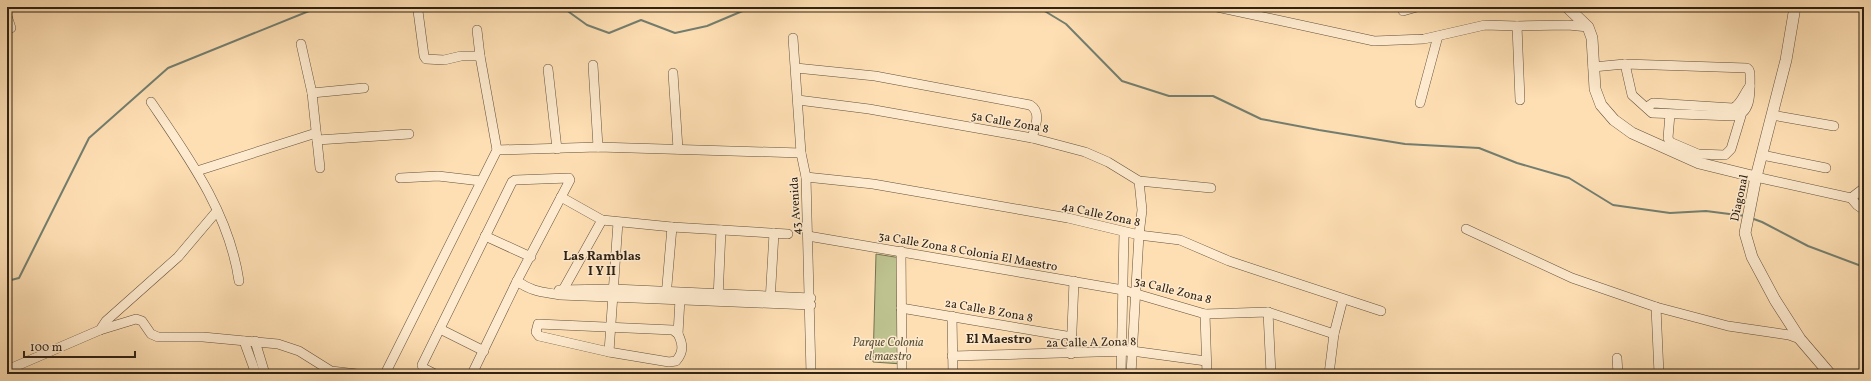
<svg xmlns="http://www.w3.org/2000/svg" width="1871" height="381" font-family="Vollkorn,serif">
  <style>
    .green { fill: #bdc28f; stroke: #767252 }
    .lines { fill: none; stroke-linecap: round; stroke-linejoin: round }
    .stream { stroke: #737e70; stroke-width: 2 }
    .minor-casing { stroke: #63513c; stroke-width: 10 }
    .tertiary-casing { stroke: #63513c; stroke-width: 12 }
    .minor { stroke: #feeace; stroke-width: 9 }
    .tertiary { stroke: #feeace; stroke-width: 11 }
    .labels { text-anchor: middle; stroke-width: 3; stroke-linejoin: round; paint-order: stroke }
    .street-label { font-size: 12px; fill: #2f2214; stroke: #feeace }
    .park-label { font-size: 12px; font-style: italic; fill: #5a5239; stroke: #feeace }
    .neighbourhood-label { font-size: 13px; font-weight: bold; fill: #2f2214; stroke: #feeace }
  </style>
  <rect width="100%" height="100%" fill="#fedfb3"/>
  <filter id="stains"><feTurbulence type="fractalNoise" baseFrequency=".005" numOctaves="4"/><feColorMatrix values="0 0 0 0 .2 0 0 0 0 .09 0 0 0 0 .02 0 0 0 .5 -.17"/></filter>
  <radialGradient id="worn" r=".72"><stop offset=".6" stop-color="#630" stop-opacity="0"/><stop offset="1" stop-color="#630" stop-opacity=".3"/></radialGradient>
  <polygon class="green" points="876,254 901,258 902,364 873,362"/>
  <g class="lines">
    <g class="stream">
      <polyline points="562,7 587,25 609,33 641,20 675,33 707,26 752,7"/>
      <polyline points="1038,7 1066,24 1122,81 1169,96 1213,96 1261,119 1319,130 1405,144 1479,148 1517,163 1569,178 1613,205 1670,213 1706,211 1745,216"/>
      <polyline points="1751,218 1762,222 1808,246 1864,267"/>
      <polyline points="7,281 19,278 89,138 168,68 319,7"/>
    </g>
    <g class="minor-casing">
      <g id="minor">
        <polyline points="1217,7 1374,41 1424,39 1485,25 1517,26 1568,25 1588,27"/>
        <polyline points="418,11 424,56 426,59 444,60 461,56 480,56"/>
        <polyline points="1403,11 1417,7"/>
        <polyline points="7,16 11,28"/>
        <polyline points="1517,26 1520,100"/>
        <polyline points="793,38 801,153 806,177 811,374"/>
        <polyline points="301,44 312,93 320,168"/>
        <path d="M1625,64L1747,68L1749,70L1750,73C1750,89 1753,114 1733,116L1652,113L1632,95Z"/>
        <polyline points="593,65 598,147"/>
        <polyline points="1593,67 1625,64"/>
        <path d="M796,68L875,76L1030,105C1042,112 1035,127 1032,138"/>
        <polyline points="548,69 557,149"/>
        <polyline points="673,73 678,149"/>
        <polyline points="312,93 364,88"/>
        <polyline points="798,100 869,109 1032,138 1085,152 1108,162 1139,181 1211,188"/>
        <path d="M151,102C189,158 229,213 239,281"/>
        <polyline points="1420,103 1438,36"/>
        <path d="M1647,107L1653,103L1733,108C1741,105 1744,93 1750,86"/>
        <polyline points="1670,114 1668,138 1670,142 1698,154 1725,155 1731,149 1741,116"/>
        <polyline points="1772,115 1834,126"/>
        <polyline points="317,140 409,134"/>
        <polyline points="497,150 598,147 801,153"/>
        <polyline points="1762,155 1826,168"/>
        <polyline points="197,171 316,133"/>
        <polyline points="806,177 873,184 1068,218 1139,235 1180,240 1229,261 1381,311"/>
        <polyline points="1756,177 1851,198 1857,205 1864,210"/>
        <polyline points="400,178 438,176 481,181"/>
        <polyline points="561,197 602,220 672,227 788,234"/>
        <polyline points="1851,198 1864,188"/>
        <polyline points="1466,229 1572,278 1656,307 1728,326 1789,335 1800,339"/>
        <polyline points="485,236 531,257"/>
        <polyline points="808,236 1123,290 1205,314 1268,312 1334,334"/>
        <polyline points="901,251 902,374"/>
        <path d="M517,281C532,292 544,292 560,295L811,305"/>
        <polyline points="559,290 614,289 811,298"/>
        <polyline points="563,290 602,220"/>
        <polyline points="666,297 672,227"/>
        <polyline points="718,299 721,230"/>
        <polyline points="770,302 774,233"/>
        <polyline points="1656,307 1659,374"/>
        <polyline points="901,308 1072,337"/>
        <polyline points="1268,312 1271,374"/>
        <polyline points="1205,314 1207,374"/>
        <polyline points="952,316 953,374"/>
        <path d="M538,324L673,330L678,334C683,344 684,352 676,361L669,362L609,352L539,336L536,332Z"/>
        <polyline points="440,329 484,351"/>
        <polyline points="100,330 106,321 178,257 217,211"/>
        <polyline points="678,334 680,299"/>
        <polyline points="244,341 256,374"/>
        <polyline points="255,341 265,374"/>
        <polyline points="609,352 618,222"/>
        <polyline points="1071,354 1074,281"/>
        <polyline points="952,356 1132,351 1206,361"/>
        <polyline points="1617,358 1618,374"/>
        <polyline points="7,370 100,330 136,319 142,321 151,334 158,337 203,337 278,344 299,351 331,371 357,374"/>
        <polyline points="385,374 497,150 480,56 477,30"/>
        <polyline points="435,374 423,368 422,365 512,182 515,180 569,178 570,180 517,281 472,374"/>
        <polyline points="1121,374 1124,232"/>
        <polyline points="1131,374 1139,235 1142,210 1139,181"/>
        <polyline points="1329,374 1334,334 1343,299"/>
      </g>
    </g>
    <g class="tertiary-casing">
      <g id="tertiary">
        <polyline points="1567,7 1588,27 1592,38 1595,89 1601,105 1614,120 1632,133 1699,163 1756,177"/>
        <polyline points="1795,7 1786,60 1756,177 1745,233 1752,257 1775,300 1800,339 1830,374"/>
      </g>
    </g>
    <use href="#minor" class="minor"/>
    <use href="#tertiary" class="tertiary"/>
  </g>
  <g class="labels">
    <g class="street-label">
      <text transform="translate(1010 122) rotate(10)" y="4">5a Calle Zona 8</text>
      <text transform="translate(1739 198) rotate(-78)" y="4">Diagonal</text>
      <text transform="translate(795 206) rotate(-93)" y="4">43 Avenida</text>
      <text transform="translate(1101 214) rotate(12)" y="4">4a Calle Zona 8</text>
      <text transform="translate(968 251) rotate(10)" y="4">3a Calle Zona 8 Colonia El Maestro</text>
      <text transform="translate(1173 290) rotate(14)" y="4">3a Calle Zona 8</text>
      <text transform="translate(989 310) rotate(10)" y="4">2a Calle B Zona 8</text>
      <text transform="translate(1091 342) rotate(-1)" y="4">2a Calle A Zona 8</text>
    </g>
    <g class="park-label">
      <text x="888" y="346">Parque Colonia<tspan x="888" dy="14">el maestro</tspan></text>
    </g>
    <g class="neighbourhood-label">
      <text x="602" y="260">Las Ramblas<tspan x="602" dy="15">I Y II</tspan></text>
      <text x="999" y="343">El Maestro</text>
    </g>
  </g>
  <rect width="1871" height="381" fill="none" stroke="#fedfb3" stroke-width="24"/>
  <rect x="8" y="8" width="1855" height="365" fill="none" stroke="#2f2214" stroke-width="2"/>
  <rect x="12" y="12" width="1847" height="357" fill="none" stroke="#2f2214"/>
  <path d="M24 351v6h111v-6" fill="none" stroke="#2f2214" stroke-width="2"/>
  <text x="30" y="351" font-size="12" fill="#2f2214" stroke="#feeace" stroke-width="3" paint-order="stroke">100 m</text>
  <rect width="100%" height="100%" filter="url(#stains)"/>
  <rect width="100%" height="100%" fill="url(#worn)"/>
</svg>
